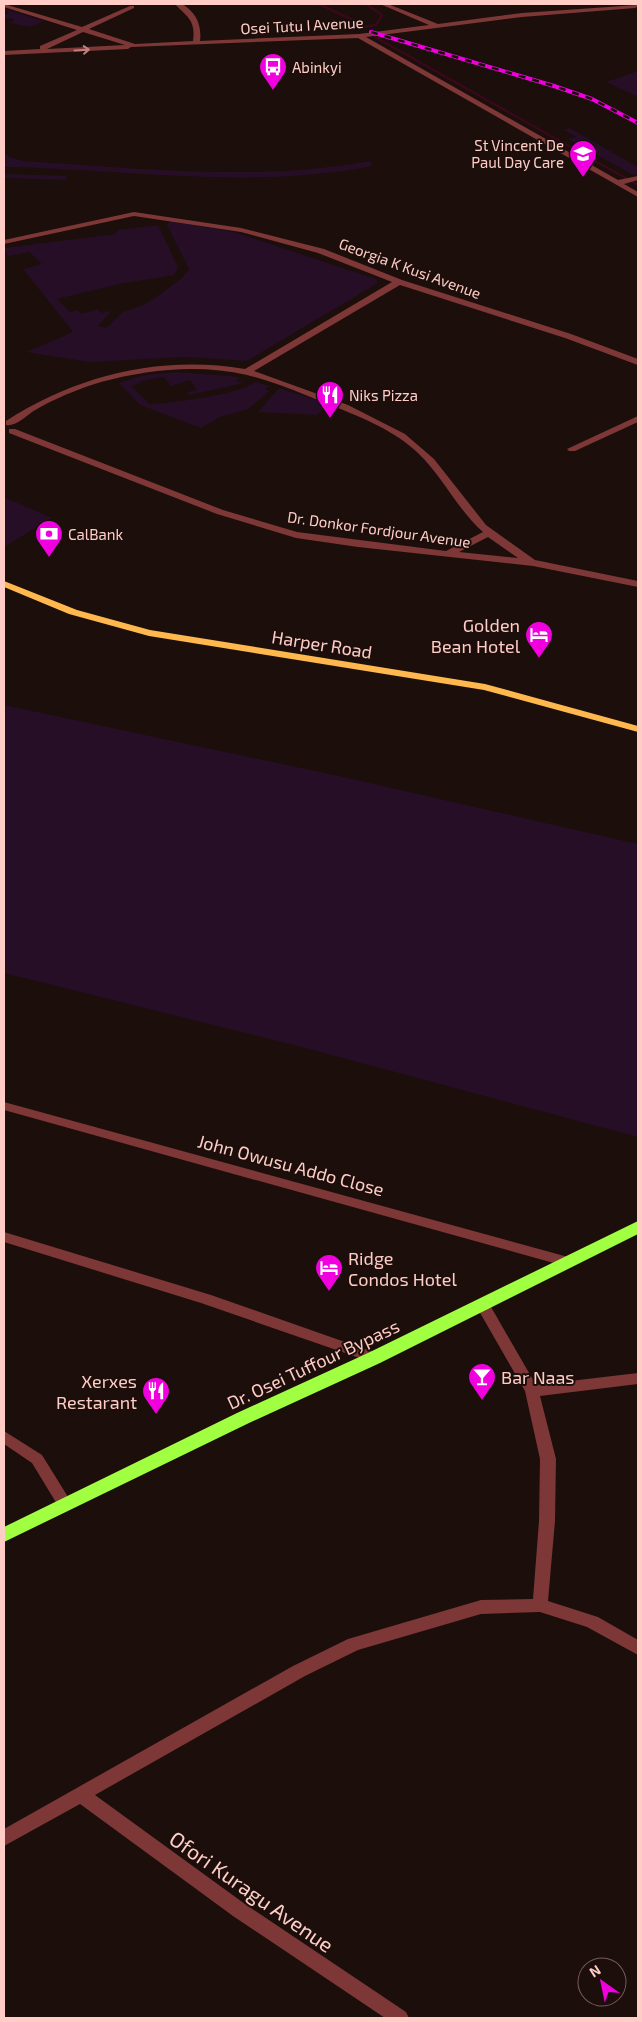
<svg xmlns="http://www.w3.org/2000/svg" width="642" height="2022" viewBox="0 0 642 2022" font-family="'Exo 2',sans-serif">
  <rect width="100%" height="100%" fill="#1c0e0b"/>
  <path fill="#250e26" d="M 4,9 L 44,21 L 31,27 L 9,23 L 15,20 L 10,18 L 4,19 L 4,15 L 9,13 Z
    M 638,71 L 638,97 L 606,82 Z
    M 570,128 L 638,167 L 638,174 L 633,175 L 568,139 L 576,137 L 564,130 Z
    M 4,152 L 9,157 L 24,161 C 139,168 256,182 370,161 L 373,166 C 249,190 128,169 4,167 Z
    M 4,174 L 67,176 L 65,180 L 4,178 Z
    M 170,221 L 234,232 L 376,279 L 378,283 L 247,361 L 186,357 L 90,362 L 26,352 L 73,332 L 23,269 L 42,264 L 29,252 L 8,256 L 4,248 L 115,234 L 118,230 L 158,225 L 178,267 L 174,275 L 119,284 L 57,299 L 70,312 L 77,310 L 82,314 L 97,309 L 102,313 L 112,310 L 98,326 L 106,328 L 123,312 L 141,306 L 155,298 L 182,278 L 189,269 L 167,225 Z
    M 178,372 L 240,377 L 236,381 L 244,383 L 189,395 L 187,392 L 197,390 L 190,380 L 171,386 L 164,377 L 141,381 L 140,383 L 131,386 L 149,404 C 172,403 238,395 255,382 L 270,386 L 265,389 L 270,391 L 248,409 L 220,417 L 201,428 L 140,405 L 119,383 L 144,375 Z
    M 279,388 L 330,404 L 317,415 L 258,412 Z
    M 4,497 L 52,518 L 4,547 Z
    M 4,705 L 339,776 L 638,844 L 638,1137 L 298,1046 L 4,973 Z"/>
  <g fill="none" stroke-linecap="round" stroke-linejoin="round">
    <path stroke="#38081b" stroke-width="2.5" d="M 319,4 L 357,22
      M 364,27 L 376,25 L 382,15 L 366,4
      M 375,37 L 638,185"/>
    <path fill="#7c3736" fill-rule="evenodd" d="M 4,4 L 82,27 L 130,6 L 134,6 L 134,8 L 89,29 L 135,44 L 193,41 C 196,20 187,17 175,4 L 182,4 C 196,12 202,25 200,41 L 359,34 L 429,25 L 380,4 L 388,4 L 438,24 L 522,13 L 637,5 L 637,7 L 635,8 L 522,17 L 366,37 L 618,180 L 638,176 L 638,180 L 624,184 L 638,192 L 638,197 L 358,38 L 131,47 L 128,49 L 4,55 L 4,51 L 40,49 L 40,46 L 77,30 L 4,7 ZM 83,32 L 125,45 L 47,49 Z
      M 134,212 L 241,228 L 324,249 L 402,280 L 571,334 L 638,359 L 638,365 L 635,364 L 565,338 L 400,285 L 254,371 L 348,405 L 405,434 L 434,459 L 486,525 L 535,560 L 638,581 L 638,587 L 533,566 L 358,547 L 296,538 L 217,514 L 9,433 L 9,429 L 15,429 L 223,510 L 297,532 L 446,551 L 483,532 C 457,509 443,477 418,453 C 395,431 363,418 333,406 C 305,395 276,382 247,375 C 199,364 149,369 101,382 C 78,389 53,399 32,412 C 25,417 15,427 6,425 L 6,421 C 78,375 160,355 245,369 L 392,282 L 318,253 L 241,232 L 134,216 L 4,244 L 4,240 ZM 488,537 L 518,558 L 459,552 Z
      M 638,416 L 638,422 L 575,451 L 569,451 L 567,449 Z
      M 4,1102 L 568,1257 L 573,1258 L 575,1262 L 573,1266 L 568,1267 L 4,1110 Z
      M 4,1232 L 211,1295 L 379,1354 L 381,1358 L 379,1362 L 374,1363 L 201,1303 L 4,1242 Z
      M 482,1299 L 487,1300 L 536,1385 L 638,1373 L 638,1384 L 540,1396 L 556,1459 L 555,1521 L 548,1601 L 598,1617 L 638,1640 L 638,1655 L 587,1627 L 540,1612 L 481,1614 L 358,1650 L 305,1676 L 95,1795 L 245,1904 L 406,2012 L 409,2018 L 385,2018 L 233,1916 L 80,1804 L 4,1846 L 4,1829 L 293,1666 L 348,1639 L 481,1600 L 533,1599 L 539,1521 L 540,1459 L 525,1391 L 475,1304 L 477,1300 Z
      M 4,1431 L 42,1455 L 73,1505 L 70,1509 L 65,1511 L 60,1509 L 32,1463 L 4,1444 Z"/>
    <path fill="#ffb84d" fill-rule="evenodd" d="M 4,581 L 77,610 L 150,630 L 485,684 L 638,726 L 638,732 L 484,690 L 149,636 L 69,614 L 4,587 Z"/>
    <path fill="#a1ff41" fill-rule="evenodd" d="M 638,1221 L 638,1234 L 380,1363 L 249,1423 L 4,1542 L 4,1527 L 237,1413 L 368,1353 Z"/>
    <defs>
      <path id="rail" d="M 371,32 L 554,86 L 592,99 L 638,123"/>
    </defs>
    <use href="#rail" stroke="#f100df" stroke-width="4"/>
    <use href="#rail" stroke="#1c0e0b" stroke-width="2.5" stroke-dasharray="7" stroke-linecap="butt"/>
  </g>
  <defs><path id="oneway-shaft" d="M-6 0H5M1.5-3L5.5 0L1.5 3" fill="none" stroke-width="1.6" stroke-linecap="round" stroke-linejoin="round" transform="scale(1.25)"/></defs>
  <use stroke="#be827e" href="#oneway-shaft" transform="translate(82 50) rotate(-3)"/>
  <defs>
    <symbol id="bus-pin" viewBox="-11 -11 22 30"><path d="M0 17L-7.5 6A9.5 9.5 0 1 1 7.5 6Z" fill="#f100df" stroke="#1c0e0b"/><path d="M-5-6H5V4H4V6H2V4H-2V6H-4V4H-5ZM-3.5-4V0h7V-4ZM-3.5 1.2v1.5H-2V1.2ZM2 1.2v1.5H3.5V1.2Z" fill="#fff"/></symbol>
    <symbol id="school-pin" viewBox="-11 -11 22 30"><path d="M0 17L-7.5 6A9.5 9.5 0 1 1 7.5 6Z" fill="#f100df" stroke="#1c0e0b"/><path d="M0-5L7-2L0 1L-7-2ZM-4 1L0 2.5L4 1V4Q0 6-4 4Z" fill="#fff"/></symbol>
    <symbol id="restaurant-pin" viewBox="-11 -11 22 30"><path d="M0 17L-7.5 6A9.5 9.5 0 1 1 7.5 6Z" fill="#f100df" stroke="#1c0e0b"/><path d="M-5-6h1v4h1v-4h1v4h1v-4h1v5L-1.5 .5V6h-2V.5L-5-1ZM5-6V6H3V1.5H1.5Q1.5-4 5-6Z" fill="#fff"/></symbol>
    <symbol id="bank-pin" viewBox="-11 -11 22 30"><path d="M0 17L-7.5 6A9.5 9.5 0 1 1 7.5 6Z" fill="#f100df" stroke="#1c0e0b"/><path d="M-6-4H6V4H-6ZM0-2.3a2.3 2.3 0 1 0 0 4.6a2.3 2.3 0 1 0 0-4.6Z" fill="#fff"/></symbol>
    <symbol id="hotel-pin" viewBox="-11 -11 22 30"><path d="M0 17L-7.5 6A9.5 9.5 0 1 1 7.5 6Z" fill="#f100df" stroke="#1c0e0b"/><path d="M-6-4.5h1.5V1H6V5H4.5V3h-9V5H-6ZM-4 0a1.8 1.8 0 1 1 3.6 0ZM.5 0V-2.5h3Q6-2.5 6 0Z" fill="#fff"/></symbol>
    <symbol id="bar-pin" viewBox="-11 -11 22 30"><path d="M0 17L-7.5 6A9.5 9.5 0 1 1 7.5 6Z" fill="#f100df" stroke="#1c0e0b"/><path d="M-6-5H6L.8 .8V4.5H3.5V6h-7V4.5H-.8V.8Z" fill="#fff"/></symbol>
  </defs>
  <g fill-rule="evenodd">
    <use href="#bus-pin" x="257" y="51" width="32" height="43"/>
    <use href="#school-pin" x="567" y="138" width="32" height="43"/>
    <use href="#restaurant-pin" x="314" y="379" width="32" height="43"/>
    <use href="#bank-pin" x="33" y="518" width="32" height="43"/>
    <use href="#hotel-pin" x="523" y="619" width="32" height="43"/>
    <use href="#hotel-pin" x="313" y="1252" width="32" height="43"/>
    <use href="#bar-pin" x="466" y="1361" width="32" height="43"/>
    <use href="#restaurant-pin" x="140" y="1375" width="32" height="43"/>
  </g>
  <g text-anchor="middle" dominant-baseline="central" stroke-width="4" stroke-linejoin="round" paint-order="stroke">
    <g font-size="15" fill="#ffccc6" stroke="#1c0e0b">
      <text transform="translate(302 25) rotate(-3)">Osei Tutu I Avenue</text>
      <text transform="translate(410 268) rotate(20)">Georgia K Kusi Avenue</text>
      <text transform="translate(379 529) rotate(8)">Dr. Donkor Fordjour Avenue</text>
    </g>
    <g font-size="15" fill="#ffccc6" stroke="#1c0e0b" text-anchor="start">
      <text x="292" y="67">Abinkyi</text>
      <text x="564" y="145" text-anchor="end">St Vincent De<tspan x="564" dy="17">Paul Day Care</tspan></text>
      <text x="349" y="395">Niks Pizza</text>
      <text x="68" y="534">CalBank</text>
    </g>
    <g font-size="18" fill="#ffccc6" stroke="#1c0e0b" text-anchor="end">
      <text x="520" y="625">Golden<tspan x="520" dy="21">Bean Hotel</tspan></text>
      <text x="348" y="1258" text-anchor="start">Ridge<tspan x="348" dy="21">Condos Hotel</tspan></text>
      <text x="501" y="1377" text-anchor="start">Bar Naas</text>
      <text x="137" y="1381">Xerxes<tspan x="137" dy="21">Restarant</tspan></text>
    </g>
    <g font-size="18" fill="#ffccc6" stroke="#1c0e0b">
      <text transform="translate(322 644) rotate(9)">Harper Road</text>
      <text transform="translate(291 1165) rotate(15)">John Owusu Addo Close</text>
      <text transform="translate(313 1364) rotate(-25)">Dr. Osei Tuffour Bypass</text>
    </g>
    <g font-size="21" fill="#ffccc6" stroke="#1c0e0b">
      <text transform="translate(252 1891) rotate(35)">Ofori Kuragu Avenue</text>
    </g>
  </g>
  <rect width="642" height="2022" fill="none" stroke="#ffccc6" stroke-width="10"/>
  <g transform="translate(602 1982) rotate(327)"><circle r="24" fill="#1c0e0b" stroke="#775a56"/>
  <path d="M0-4L9 19L0 12L-9 19Z" fill="#f100df"/>
  <text y="-8" font-size="14" font-weight="bold" text-anchor="middle" fill="#ffccc6">N</text>
  </g>
</svg>
